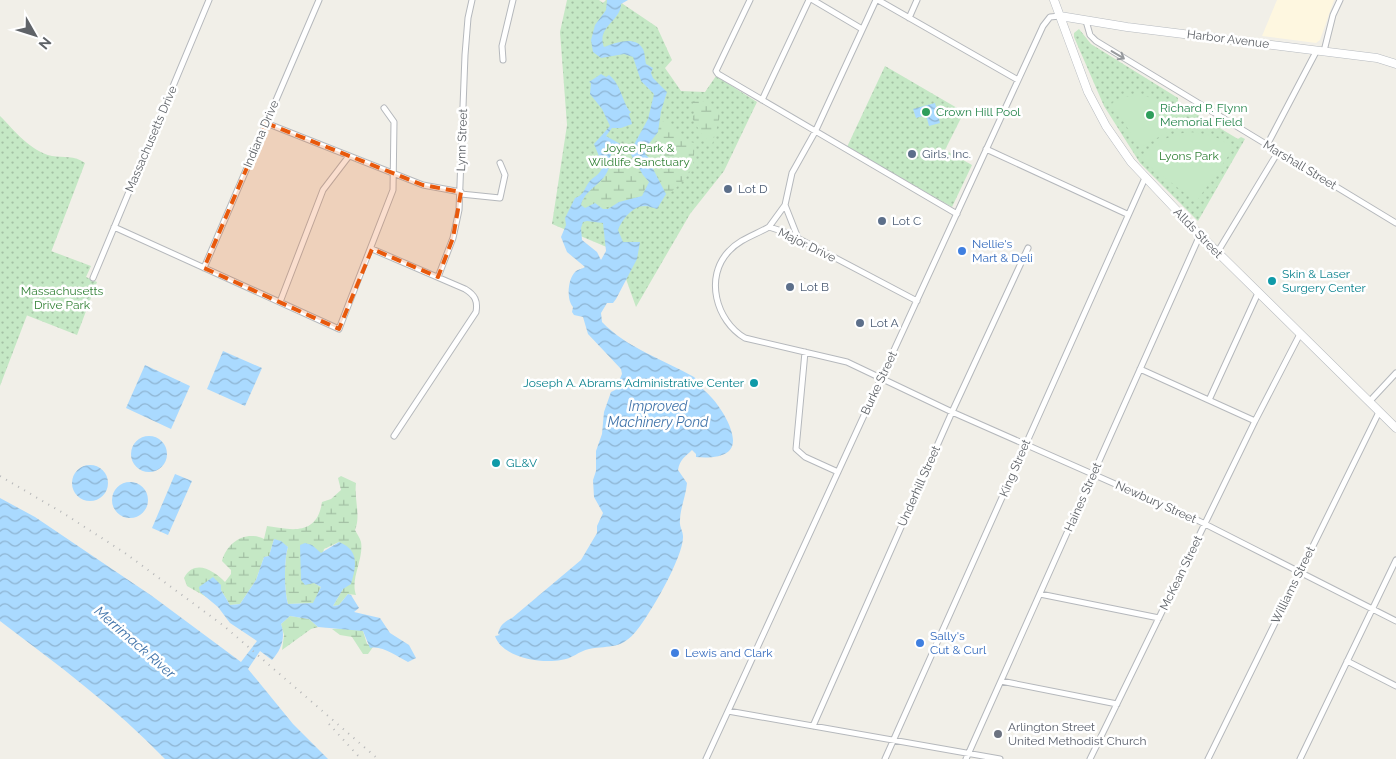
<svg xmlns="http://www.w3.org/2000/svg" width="1396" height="759" viewBox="0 0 1396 759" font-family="Raleway,sans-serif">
  <defs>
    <pattern id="grass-dots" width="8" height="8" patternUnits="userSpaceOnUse" patternTransform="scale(1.25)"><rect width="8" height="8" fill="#c5e8c5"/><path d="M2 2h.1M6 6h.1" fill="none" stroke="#a3c0a4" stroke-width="1.8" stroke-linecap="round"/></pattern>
    <pattern id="wetland-marsh" width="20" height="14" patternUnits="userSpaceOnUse" patternTransform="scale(1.25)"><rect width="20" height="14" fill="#c5e8c5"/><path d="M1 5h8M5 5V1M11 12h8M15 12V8" fill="none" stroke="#a3c0a4"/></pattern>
    <pattern id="water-waves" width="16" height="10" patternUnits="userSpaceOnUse" patternTransform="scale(1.25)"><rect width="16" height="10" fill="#aadaff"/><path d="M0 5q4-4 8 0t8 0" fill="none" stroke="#8eb4d2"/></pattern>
  </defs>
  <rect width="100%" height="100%" fill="#f1efe8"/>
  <path fill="#fef7e0" d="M 1277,0 L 1334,0 L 1320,40 L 1316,43 L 1262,36 Z"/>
  <path fill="url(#grass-dots)" d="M 567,0 L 599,0 L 603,3 L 606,0 L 617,0 L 657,27 L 672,60 L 665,68 L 681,91 L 705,92 L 716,76 L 757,102 L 724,171 L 690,214 L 636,307 L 616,251 L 552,224 L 567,125 L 560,32 Z
    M 1079,29 L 1091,44 L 1178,98 L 1178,103 L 1238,139 L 1241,137 L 1245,139 L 1198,221 L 1140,163 L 1104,106 L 1074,37 L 1074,33 Z
    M 885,66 L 964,112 L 945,150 L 972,165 L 952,207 L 847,147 Z
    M 0,116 C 15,131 30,151 52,156 C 64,158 74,155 85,163 L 0,386 Z
    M 51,251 L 91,266 L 86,277 L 97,282 L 77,335 L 26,315 Z"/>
  <path fill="url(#wetland-marsh)" d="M 699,99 L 718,110 L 720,116 L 712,145 L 701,133 L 692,118 L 696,111 L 692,102 Z
    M 660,120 C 675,126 681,141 695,143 L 693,167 L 685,179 L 665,198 L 658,176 L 645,154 C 649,141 658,134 660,120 Z
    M 608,145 L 630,153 L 649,181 L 642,196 C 625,199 597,217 581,205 C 584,194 596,184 605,177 L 602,150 Z
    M 341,476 L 356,483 C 354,499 361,516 355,530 C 357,534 360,538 361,542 C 364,559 350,579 356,595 L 348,594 L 339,605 L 333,606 L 343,589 L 339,542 L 324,549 L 314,583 L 321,587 L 314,603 L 288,604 C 284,591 284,560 288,547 L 274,539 L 269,556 L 264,557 L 256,580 L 240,604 L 230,605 L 221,590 L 201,592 L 210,599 L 187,586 L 184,578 C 195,558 214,571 225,582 L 231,574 L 231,570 L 222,561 C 227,542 246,530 264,539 L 267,526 C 292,530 317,536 322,502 L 331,499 L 341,490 L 338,478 Z
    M 290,616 L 309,619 L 318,627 L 311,629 L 282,650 L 284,635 L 281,624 Z
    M 351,628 L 363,631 L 367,644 L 373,647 L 368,654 L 363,654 L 352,637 L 340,635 L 332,629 Z"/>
  <path fill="#c5e8c5" d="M 1139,95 C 1160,99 1172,105 1186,121 L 1140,148 L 1112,103 L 1125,97 Z
    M 1188,132 C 1207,133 1219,137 1234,148 L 1196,202 L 1141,159 C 1153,144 1168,135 1188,132 Z
    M 47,280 L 72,292 L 66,306 L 41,294 Z"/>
  <path fill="url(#water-waves)" fill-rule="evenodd" d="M 607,0 L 628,0 L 621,4 C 621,21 596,27 604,47 C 613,44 635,34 643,49 C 645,53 645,60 646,64 L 653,68 L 651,73 L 653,78 L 667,92 L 661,111 L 658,132 L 648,145 L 645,154 L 652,161 L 651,165 L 666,194 L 657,209 C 653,208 649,206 645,206 C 632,206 622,220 618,230 L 623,242 L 640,242 L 637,259 L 616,299 L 613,303 L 607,303 L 601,313 L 602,322 C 627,348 662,359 694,377 C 697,379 698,384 700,386 C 703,390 708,393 711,397 C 720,406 742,439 729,451 C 721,458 706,458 696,457 L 696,454 L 692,450 C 685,457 680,459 678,470 L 687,483 C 686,496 680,508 680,521 C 679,526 683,531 683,536 C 684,556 650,614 637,630 C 621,650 611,645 589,649 C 579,651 572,659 561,660 C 540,664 502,657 495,636 L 500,635 L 498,634 C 500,625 504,622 512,618 L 581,560 L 597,533 L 597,526 L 603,513 L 594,497 L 593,480 L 596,471 L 596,451 L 602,434 L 604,412 L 611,392 L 615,390 L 622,374 L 621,369 L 588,334 L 583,317 L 574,315 L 572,312 L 573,307 C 566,299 568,279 575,272 C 578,269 582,269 585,267 L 567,252 L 561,237 L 566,225 L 565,218 L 575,198 C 584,195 584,189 589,182 C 594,176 600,175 603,166 L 594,144 L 610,126 L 602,109 L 590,94 L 591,83 L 589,82 L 601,74 L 606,77 L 609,75 C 622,85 623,106 631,112 L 629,114 L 632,124 L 621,128 L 612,128 L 606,136 L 631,150 L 648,119 L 654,94 L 641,81 L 633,57 L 624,54 L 601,58 L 593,52 L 591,40 L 595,25 L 606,10 ZM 608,145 L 630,153 L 643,175 L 649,182 L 642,196 L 619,202 L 608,209 L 603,209 L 595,203 L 585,208 L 581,205 C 584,191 600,185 606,174 C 610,168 610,161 611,154 L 608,150 L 603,152 L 602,150 ZM 587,221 L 603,223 L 606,251 L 601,260 L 597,252 L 582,240 L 581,228 L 583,222 Z
    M 935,103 L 940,123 L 929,126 L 926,115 L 916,118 L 913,109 Z
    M 223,351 L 262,368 L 245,406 L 207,389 Z
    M 145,365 L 190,386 L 171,429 L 126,408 Z
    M131 454a18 18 0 1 1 36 0a18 18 0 1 1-36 0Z
    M72 483a18 18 0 1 1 36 0a18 18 0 1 1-36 0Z
    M 175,474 L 192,481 L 168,535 L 152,528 Z
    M112 500a18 18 0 1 1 36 0a18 18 0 1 1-36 0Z
    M 0,498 L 35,517 L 152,596 L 241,662 L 257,641 L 230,623 L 218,607 L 200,592 L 199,587 L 213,577 L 221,585 L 221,590 L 230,605 L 240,604 L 256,580 L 264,557 L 269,556 L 274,539 L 281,541 L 288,547 C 284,559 284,591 288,604 L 313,603 L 321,587 L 314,583 L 305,585 L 301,580 L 300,545 L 305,543 L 312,545 L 321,553 L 339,542 C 360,550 356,567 351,584 L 343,589 L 333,606 L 339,605 L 348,594 L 351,595 L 359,608 L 354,612 L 380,618 L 390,633 L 409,645 L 416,658 L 408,662 C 396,656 382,645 370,648 L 363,631 L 318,627 L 309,619 L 290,616 L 281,624 C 286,638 281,650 272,660 L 260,651 L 248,669 L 293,724 L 328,759 L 165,759 C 115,707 57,664 0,621 Z"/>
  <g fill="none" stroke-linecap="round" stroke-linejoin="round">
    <defs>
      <path id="street" d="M 750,0 L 716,71 L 718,74 L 957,214
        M 813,0 L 862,29
        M 878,0 L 1018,80
        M 909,18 L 917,0
        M 1086,21 L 1090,35 L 1096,41 L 1396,223
        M 1324,51 L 1333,15 L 1340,0
        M 503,60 L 502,46 L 513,0
        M 762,100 L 809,0
        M 266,123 L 423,185 L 461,192
        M 1267,145 L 1317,50
        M 986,149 L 1127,214
        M 461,194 L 500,198 L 505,175 L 500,163
        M 785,205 L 792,173 L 815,132 L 876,0
        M 114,227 L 339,329 L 393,190 L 394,122 L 384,108
        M 769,227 L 785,205 L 798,238
        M 372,249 L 465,289 C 475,295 478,301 476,312 L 394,436
        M 1217,253 L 1278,152
        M 204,268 L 319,0
        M 438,277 L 453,238 L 459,210 L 465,55 L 468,18 L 472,0
        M 93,278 L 209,0
        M 917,301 L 788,233 L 769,227 C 755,235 740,239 729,251 C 704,277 716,321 745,338 L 847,362 L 952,412 L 1199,521 L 1396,621
        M 280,302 L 323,190 L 349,156
        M 805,352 L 796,449 L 805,457 L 838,472
        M 1140,369 L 1255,421
        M 1209,400 L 1258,293
        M 1369,402 L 1396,373
        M 1040,594 L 1159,618
        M 1347,661 L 1396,686
        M 1001,681 L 1117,704
        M 728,711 L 1000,759
        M 813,726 L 952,412 L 1028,248
        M 706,759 L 1043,26 L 1050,17 L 1060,16
        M 885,759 L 1145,178
        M 966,759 L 1200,235
        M 1090,759 L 1255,421 L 1300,334
        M 1208,759 L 1379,412
        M 1300,759 L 1396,560"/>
      <path id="secondary" d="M 1054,0 L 1088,92 L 1106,126 L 1131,162 L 1200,235 L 1396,428
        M 1060,16 L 1127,27 L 1377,58 L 1396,64"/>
    </defs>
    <use href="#street" stroke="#b5b8bc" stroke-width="7"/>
    <use href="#secondary" stroke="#b6babf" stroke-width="9"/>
    <use href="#street" stroke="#fff" stroke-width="5"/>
    <use href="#secondary" stroke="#fff" stroke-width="8"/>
    <path stroke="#b6b7b8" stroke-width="2" stroke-dasharray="1 6" stroke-linecap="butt" d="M 0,476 L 63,513 L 125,553 L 224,626 L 378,759
      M 329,724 L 361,759"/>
  </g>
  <defs><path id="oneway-shaft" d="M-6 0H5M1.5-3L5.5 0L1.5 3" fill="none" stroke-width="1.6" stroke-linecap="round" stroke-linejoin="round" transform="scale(1.25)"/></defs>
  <use stroke="#979a9d" href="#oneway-shaft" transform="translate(1118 55) rotate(31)"/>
  <path fill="#e8590c" fill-opacity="0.2" stroke="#e8590c" stroke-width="4" stroke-dasharray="10 6" stroke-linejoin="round" d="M 266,123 L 423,185 L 461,192 L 453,238 L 438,277 L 372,249 L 339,329 L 204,268 Z"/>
  <g fill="#2e9e5b" stroke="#fff" stroke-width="2">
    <circle cx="926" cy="112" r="5"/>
    <circle cx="1150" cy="115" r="5"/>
  </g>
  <g fill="#5c6f8a" stroke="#fff" stroke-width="2">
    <circle cx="912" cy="154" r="5"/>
    <circle cx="728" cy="189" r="5"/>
    <circle cx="882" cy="221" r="5"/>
    <circle cx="790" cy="287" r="5"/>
    <circle cx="860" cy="323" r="5"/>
  </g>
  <g fill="#3f7fe0" stroke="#fff" stroke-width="2">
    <circle cx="962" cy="251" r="5"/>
    <circle cx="920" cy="643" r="5"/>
    <circle cx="675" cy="653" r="5"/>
  </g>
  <g fill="#0f9aa8" stroke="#fff" stroke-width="2">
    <circle cx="1272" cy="281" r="5"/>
    <circle cx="754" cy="383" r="5"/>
    <circle cx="496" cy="463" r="5"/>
  </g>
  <circle fill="#6b7280" stroke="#fff" stroke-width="2" cx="998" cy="734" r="5"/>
  <g text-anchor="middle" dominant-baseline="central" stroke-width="5" stroke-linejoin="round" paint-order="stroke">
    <g font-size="12" fill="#5f6368" stroke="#fff">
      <text transform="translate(1228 39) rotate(7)">Harbor Avenue</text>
      <text transform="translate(261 134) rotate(-67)">Indiana Drive</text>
      <text transform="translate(151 139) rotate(-67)">Massachusetts Drive</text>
      <text transform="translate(462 140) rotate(-88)">Lynn Street</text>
      <text transform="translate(1300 165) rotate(31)">Marshall Street</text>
      <text transform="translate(1198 233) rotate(46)">Allds Street</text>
      <text transform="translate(807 245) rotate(26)">Major Drive</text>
      <text transform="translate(879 383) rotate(-65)">Burke Street</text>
      <text transform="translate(1015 468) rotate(-67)">King Street</text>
      <text transform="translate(919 486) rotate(-66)">Underhill Street</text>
      <text transform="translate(1083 497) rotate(-66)">Haines Street</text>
      <text transform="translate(1156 502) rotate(24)">Newbury Street</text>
      <text transform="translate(1181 573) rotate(-64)">McKean Street</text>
      <text transform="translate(1293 585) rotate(-64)">Williams Street</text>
    </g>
    <g font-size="12" fill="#27864d" stroke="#fff" text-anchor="start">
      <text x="1160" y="108">Richard P. Flynn<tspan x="1160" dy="14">Memorial Field</tspan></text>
      <text x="936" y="112">Crown Hill Pool</text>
    </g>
    <g font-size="12" fill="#348238" stroke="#fff">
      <text x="639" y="148">Joyce Park &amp;<tspan x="639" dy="14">Wildlife Sanctuary</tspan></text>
      <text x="1189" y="156">Lyons Park</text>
      <text x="62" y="291">Massachusetts<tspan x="62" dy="14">Drive Park</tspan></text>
    </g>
    <g font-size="12" fill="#4e5e75" stroke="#fff" text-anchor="start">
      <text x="922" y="154">Girls, Inc.</text>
      <text x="738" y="189">Lot D</text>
      <text x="892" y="221">Lot C</text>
      <text x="800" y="287">Lot B</text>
      <text x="870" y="323">Lot A</text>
    </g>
    <g font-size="12" fill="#366cbe" stroke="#fff" text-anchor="start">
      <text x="972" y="244">Nellie's<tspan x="972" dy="14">Mart &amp; Deli</tspan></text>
      <text x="930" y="636">Sally's<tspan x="930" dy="14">Cut &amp; Curl</tspan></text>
      <text x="685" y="653">Lewis and Clark</text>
    </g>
    <g font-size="12" fill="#0d838f" stroke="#fff" text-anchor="start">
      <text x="1282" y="274">Skin &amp; Laser<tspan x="1282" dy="14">Surgery Center</tspan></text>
      <text x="744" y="383" text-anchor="end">Joseph A. Abrams Administrative Center</text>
      <text x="506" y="463">GL&amp;V</text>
    </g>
    <g font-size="12" fill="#5b616d" stroke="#fff" text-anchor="start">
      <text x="1008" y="727">Arlington Street<tspan x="1008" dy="14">United Methodist Church</tspan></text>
    </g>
    <g font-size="14" font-style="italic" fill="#4174aa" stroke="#fff">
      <text x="658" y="406">Improved<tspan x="658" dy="16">Machinery Pond</tspan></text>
      <text transform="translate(135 642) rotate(41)">Merrimack River</text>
    </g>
  </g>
  <g transform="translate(35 35) rotate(129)" stroke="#ffffff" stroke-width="4" paint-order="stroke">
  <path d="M0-4L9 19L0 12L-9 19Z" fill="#5f6368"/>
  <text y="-8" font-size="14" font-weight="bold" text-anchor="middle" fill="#5f6368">N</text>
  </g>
</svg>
